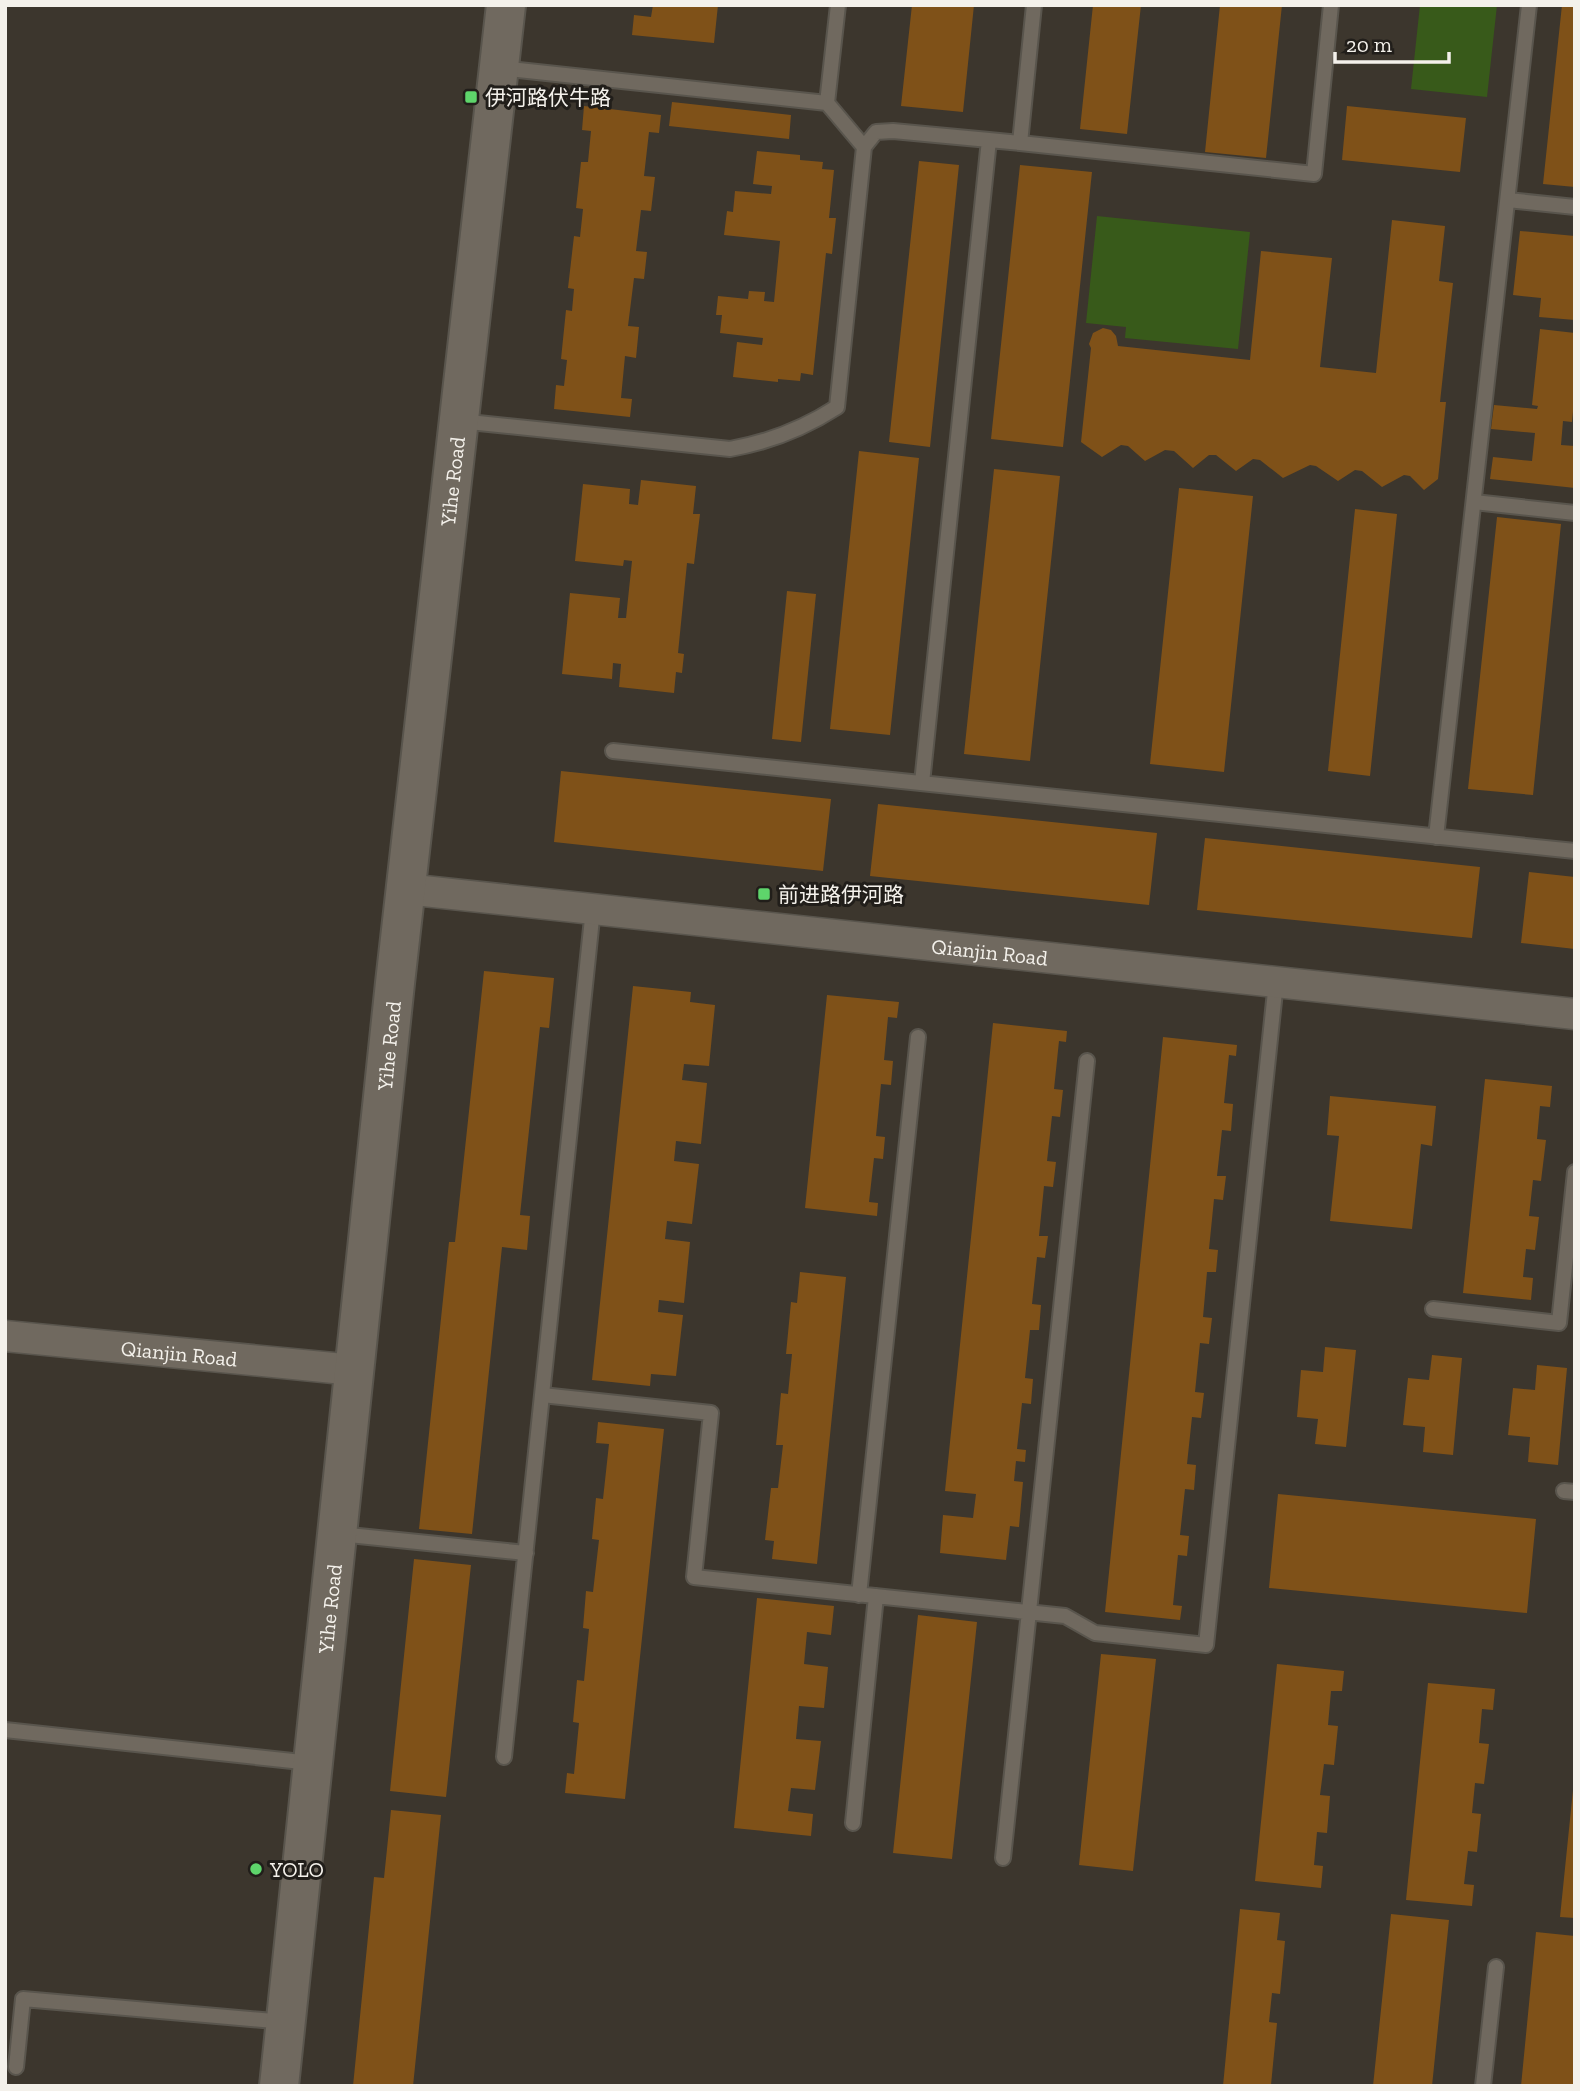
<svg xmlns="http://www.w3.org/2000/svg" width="1580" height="2091" viewBox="0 0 1580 2091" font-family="'Zilla Slab','Noto Sans SC',serif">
  <rect width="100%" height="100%" fill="#3c362d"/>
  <path fill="#385a1a" d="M 1420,5 L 1497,5 L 1487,97 L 1411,89 Z
    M 1097,216 L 1250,232 L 1238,349 L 1125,338 L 1126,327 L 1086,323 Z"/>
  <path fill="#7f5118" d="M 653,5 L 718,5 L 714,43 L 632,35 L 634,15 L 651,17 Z
    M 912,5 L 974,5 L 963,112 L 901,106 Z
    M 1093,5 L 1141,5 L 1127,134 L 1080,129 Z
    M 1220,5 L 1282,5 L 1266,158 L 1205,152 Z
    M 1562,5 L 1575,5 L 1575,187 L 1543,184 Z
    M 672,102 L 791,115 L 789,139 L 669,126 Z
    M 584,106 L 661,115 L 659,133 L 649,132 L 644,176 L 655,177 L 651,211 L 641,210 L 636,251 L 647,252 L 644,279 L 634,278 L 628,326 L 639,327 L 636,358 L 625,356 L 621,398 L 632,399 L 630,417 L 554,409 L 556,385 L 564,386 L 567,360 L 561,359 L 566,310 L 572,311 L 574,289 L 568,288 L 574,236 L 580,237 L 583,209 L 576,208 L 581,162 L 588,162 L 591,131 L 582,130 Z
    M 1347,106 L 1466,118 L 1460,172 L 1342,160 Z
    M 757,151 L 800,155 L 800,160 L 823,162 L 822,169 L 834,170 L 829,218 L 836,218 L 832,254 L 826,253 L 813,375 L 801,373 L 800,381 L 778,379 L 778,382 L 733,377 L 737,342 L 762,345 L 763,338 L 720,333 L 722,315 L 716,315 L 718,296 L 748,299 L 749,291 L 765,292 L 764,301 L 774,302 L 780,241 L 724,235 L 727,211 L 733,212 L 735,191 L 771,194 L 772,186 L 753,184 Z
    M 919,161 L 959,165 L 930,447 L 889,442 Z
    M 1020,165 L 1092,172 L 1063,447 L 991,439 Z
    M 1392,220 L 1445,226 L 1439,281 L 1453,283 L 1440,402 L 1446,402 L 1438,479 L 1424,490 L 1410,476 L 1404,475 L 1382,487 L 1362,471 L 1355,470 L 1338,481 L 1316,466 L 1310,465 L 1283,478 L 1260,460 L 1253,459 L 1236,471 L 1216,455 L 1209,455 L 1193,468 L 1174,451 L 1165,450 L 1145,461 L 1128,446 L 1121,445 L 1102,457 L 1081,442 L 1091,348 L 1089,344 L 1093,333 L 1103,328 L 1111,330 L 1116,336 L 1118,346 L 1250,360 L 1261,251 L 1332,258 L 1320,367 L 1376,373 Z
    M 1520,231 L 1575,236 L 1575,320 L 1539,317 L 1541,298 L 1513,295 Z
    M 1540,329 L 1575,333 L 1575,391 L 1572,422 L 1563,421 L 1561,445 L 1575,446 L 1575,488 L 1490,479 L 1493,457 L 1532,461 L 1535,433 L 1491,429 L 1494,405 L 1537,409 L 1538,406 L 1532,405 Z
    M 859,451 L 919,458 L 890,735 L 830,729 Z
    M 994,469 L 1060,476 L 1030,761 L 964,754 Z
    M 641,480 L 696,486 L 693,514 L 700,514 L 694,564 L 687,563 L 678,653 L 684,654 L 682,673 L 676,672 L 674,693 L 619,687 L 621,664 L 613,663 L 612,679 L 562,674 L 570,593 L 620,598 L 618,618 L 626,618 L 632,561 L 624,560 L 623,566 L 575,561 L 583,484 L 630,489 L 629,504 L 638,505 Z
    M 1179,488 L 1253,496 L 1224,772 L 1150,764 Z
    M 1355,509 L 1397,514 L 1370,776 L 1328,771 Z
    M 1497,517 L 1561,524 L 1533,795 L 1468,789 Z
    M 787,591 L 816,594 L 801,742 L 772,739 Z
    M 561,771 L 831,799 L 823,871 L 554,842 Z
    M 878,804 L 1157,833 L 1149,905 L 870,876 Z
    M 1205,838 L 1480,867 L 1472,938 L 1197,910 Z
    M 1529,872 L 1575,877 L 1575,949 L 1521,943 Z
    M 484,971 L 554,978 L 549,1028 L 540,1027 L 520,1215 L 530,1216 L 527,1250 L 502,1247 L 472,1534 L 419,1529 L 449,1242 L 455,1242 Z
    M 633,986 L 691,992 L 690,1002 L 715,1005 L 709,1066 L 684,1064 L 682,1080 L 707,1083 L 701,1144 L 676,1141 L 674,1161 L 699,1164 L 692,1224 L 667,1221 L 665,1239 L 690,1242 L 684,1303 L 659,1300 L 658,1312 L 683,1315 L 676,1376 L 651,1374 L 650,1386 L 592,1380 Z
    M 827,995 L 899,1002 L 897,1018 L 888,1017 L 884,1060 L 893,1061 L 891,1085 L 881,1084 L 876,1136 L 885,1137 L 883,1159 L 874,1158 L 869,1202 L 878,1203 L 877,1216 L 805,1208 Z
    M 993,1023 L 1067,1031 L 1066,1042 L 1059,1041 L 1054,1089 L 1063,1090 L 1060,1117 L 1052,1116 L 1047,1161 L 1056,1162 L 1053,1187 L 1044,1186 L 1039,1236 L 1048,1236 L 1045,1258 L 1037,1257 L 1032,1304 L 1041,1305 L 1039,1330 L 1030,1330 L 1025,1378 L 1033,1379 L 1031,1404 L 1022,1403 L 1017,1449 L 1026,1450 L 1025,1462 L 1016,1461 L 1014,1481 L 1023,1482 L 1019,1527 L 1010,1526 L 1006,1560 L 940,1553 L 943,1515 L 973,1518 L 976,1494 L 945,1491 Z
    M 1163,1037 L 1237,1045 L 1236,1056 L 1229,1055 L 1224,1103 L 1233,1104 L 1231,1131 L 1222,1130 L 1217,1176 L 1226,1176 L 1223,1200 L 1214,1199 L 1209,1249 L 1218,1250 L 1216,1272 L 1207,1272 L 1203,1317 L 1212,1318 L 1209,1344 L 1200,1343 L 1195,1392 L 1204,1393 L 1201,1418 L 1192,1417 L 1187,1464 L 1196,1465 L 1194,1490 L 1185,1489 L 1180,1535 L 1189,1536 L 1187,1556 L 1178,1555 L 1173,1605 L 1182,1606 L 1180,1620 L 1105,1612 Z
    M 1485,1079 L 1552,1086 L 1550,1107 L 1540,1106 L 1537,1139 L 1546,1140 L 1541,1181 L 1533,1180 L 1529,1216 L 1539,1217 L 1535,1250 L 1526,1249 L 1523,1277 L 1533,1278 L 1531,1300 L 1463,1293 Z
    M 1330,1096 L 1436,1106 L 1432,1146 L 1421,1144 L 1412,1229 L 1330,1221 L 1339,1136 L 1327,1135 Z
    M 800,1272 L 846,1277 L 817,1564 L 772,1559 L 774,1541 L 765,1540 L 771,1488 L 778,1488 L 783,1445 L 776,1445 L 781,1393 L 788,1394 L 792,1354 L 786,1354 L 791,1302 L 797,1303 Z
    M 1325,1347 L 1356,1350 L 1346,1447 L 1315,1444 L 1318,1419 L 1297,1417 L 1301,1370 L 1323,1372 Z
    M 1432,1355 L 1462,1358 L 1453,1455 L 1423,1452 L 1425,1427 L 1403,1425 L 1408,1378 L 1429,1380 Z
    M 1537,1365 L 1567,1368 L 1558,1465 L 1528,1462 L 1530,1437 L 1508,1435 L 1513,1388 L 1535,1390 Z
    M 598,1422 L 664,1429 L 625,1799 L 565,1793 L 567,1773 L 574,1774 L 579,1723 L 573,1722 L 577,1680 L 584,1681 L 589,1629 L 583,1628 L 586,1591 L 593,1592 L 599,1540 L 592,1539 L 596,1498 L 603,1499 L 609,1444 L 596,1443 Z
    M 1278,1494 L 1536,1519 L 1527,1613 L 1269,1588 Z
    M 414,1559 L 471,1565 L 446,1797 L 390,1791 Z
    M 757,1598 L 834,1606 L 831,1635 L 807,1632 L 804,1664 L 828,1667 L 824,1708 L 799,1706 L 796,1739 L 821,1741 L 815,1790 L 791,1788 L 788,1811 L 813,1814 L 811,1836 L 734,1828 Z
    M 918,1615 L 977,1622 L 952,1859 L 893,1853 Z
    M 1101,1654 L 1156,1659 L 1133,1871 L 1079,1865 Z
    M 1277,1664 L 1344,1671 L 1342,1691 L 1331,1691 L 1328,1725 L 1338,1726 L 1334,1765 L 1324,1764 L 1320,1795 L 1330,1796 L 1327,1833 L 1317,1832 L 1314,1865 L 1323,1866 L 1321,1888 L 1255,1881 Z
    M 1428,1683 L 1495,1689 L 1493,1710 L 1482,1709 L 1479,1743 L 1489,1744 L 1484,1784 L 1475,1783 L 1472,1813 L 1481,1814 L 1477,1852 L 1468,1851 L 1464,1884 L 1474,1885 L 1472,1906 L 1406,1900 Z
    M 1573,1790 L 1575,1790 L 1575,1918 L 1560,1917 Z
    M 391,1810 L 441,1815 L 413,2086 L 353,2086 L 374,1877 L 384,1878 Z
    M 1240,1909 L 1280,1913 L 1277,1940 L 1285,1941 L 1280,1994 L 1272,1993 L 1269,2022 L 1277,2023 L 1271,2085 L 1223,2086 Z
    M 1391,1914 L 1449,1920 L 1432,2086 L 1373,2086 Z
    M 1536,1932 L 1575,1936 L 1575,2086 L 1521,2086 Z"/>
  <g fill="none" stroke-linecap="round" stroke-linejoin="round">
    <defs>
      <path id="lane" d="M 1034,5 L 1020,143 L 1314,174 L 1331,5
        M 500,68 L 827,103 L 864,147
        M 827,103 L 838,5
        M 1508,200 L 1575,207
        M 459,421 L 730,449 C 770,442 803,429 837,407 L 864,147 L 876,132 L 893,131 L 989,140
        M 1474,502 L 1575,513
        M 613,751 L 1575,851
        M 922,783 L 989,140 L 1020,143
        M 1436,837 L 1529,5
        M 1433,1309 L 1559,1323 L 1575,1172
        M 542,1395 L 711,1413 L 694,1577 L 1065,1616 L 1095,1633 L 1206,1645 L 1276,982
        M 1564,1491 L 1575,1492
        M 339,1534 L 526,1553
        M 859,1595 L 918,1037
        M 5,1730 L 311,1763
        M 504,1757 L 593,909
        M 853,1823 L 876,1596
        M 1003,1858 L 1087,1061
        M 16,2067 L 23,1999 L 285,2022
        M 1483,2086 L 1496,1967"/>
      <g id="street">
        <path id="s1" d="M 405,889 L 1575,1014"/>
        <path id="s2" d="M 5,1336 L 354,1370"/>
      </g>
      <g id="secondary">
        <path id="s3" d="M 279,2086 L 395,983 L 506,5"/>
      </g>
    </defs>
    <use href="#lane" stroke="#59554d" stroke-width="18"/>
    <use href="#street" stroke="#59554d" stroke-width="33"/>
    <use href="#secondary" stroke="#59554d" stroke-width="42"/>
    <use href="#lane" stroke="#70695f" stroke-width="14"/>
    <use href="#street" stroke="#70695f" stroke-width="30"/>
    <use href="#secondary" stroke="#70695f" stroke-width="38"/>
  </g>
  <g fill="#5ed56b" stroke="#211e1a" stroke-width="2.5">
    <rect x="464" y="90" width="14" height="14" rx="3.5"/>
    <rect x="757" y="887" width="14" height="14" rx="3.5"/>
    <circle cx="256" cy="1869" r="7"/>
  </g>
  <g text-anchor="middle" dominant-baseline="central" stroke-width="6" stroke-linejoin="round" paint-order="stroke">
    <g font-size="21" fill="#f4f1eb" stroke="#211e1a" text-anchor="start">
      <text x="485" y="97">伊河路伏牛路</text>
      <text x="778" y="894">前进路伊河路</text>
      <text x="270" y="1869">YOLO</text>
    </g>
    <g font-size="21" fill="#f4f1eb" stroke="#211e1a">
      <text stroke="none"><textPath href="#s3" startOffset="1614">Yihe Road</textPath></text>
      <text stroke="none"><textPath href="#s1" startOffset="588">Qianjin Road</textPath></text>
      <text stroke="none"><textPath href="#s3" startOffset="1046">Yihe Road</textPath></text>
      <text stroke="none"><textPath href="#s2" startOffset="175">Qianjin Road</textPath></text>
      <text stroke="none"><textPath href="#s3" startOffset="480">Yihe Road</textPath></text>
    </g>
  </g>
  <rect width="1580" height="2091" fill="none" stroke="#f4f1eb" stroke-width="14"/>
  <path d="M1335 52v10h114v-10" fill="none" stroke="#f4f1eb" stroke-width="3.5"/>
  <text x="1346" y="52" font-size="21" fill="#f4f1eb" stroke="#211e1a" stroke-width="5" paint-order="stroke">20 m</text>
</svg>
